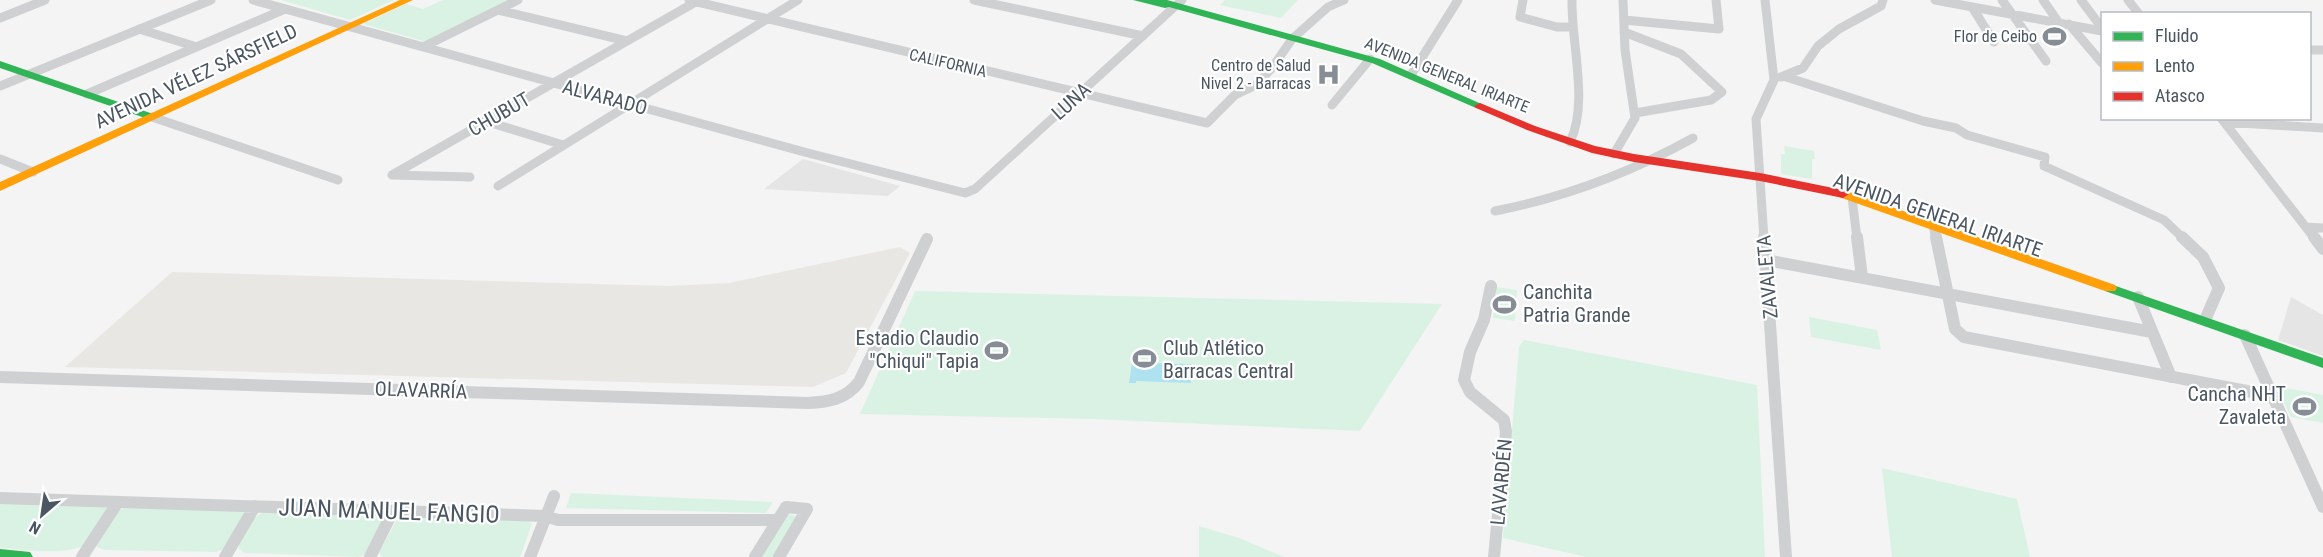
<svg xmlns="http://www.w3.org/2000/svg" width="2323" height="557" viewBox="0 0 2323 557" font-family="'Roboto Condensed',sans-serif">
  <rect width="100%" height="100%" fill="#f4f4f4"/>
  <path fill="#e8e7e3" d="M 900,247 L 910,253 L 846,373 L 813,387 L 65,367 L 172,272 L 669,286 L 729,283 Z"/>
  <path fill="#e6e5e6" d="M 803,159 L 900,186 L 888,196 L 764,189 Z
    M 2291,297 L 2323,315 L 2323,356 L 2278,340 Z"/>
  <path fill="#d9f2e3" d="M 281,0 L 394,0 L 350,20 Z
    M 443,0 L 512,0 L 427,42 L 363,24 L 406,4 L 423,9 Z
    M 1225,0 L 1298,0 L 1281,18 L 1220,5 Z
    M 1784,146 L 1814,151 L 1815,159 L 1812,159 L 1812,179 L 1781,174 L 1781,154 L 1785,154 Z
    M 1496,287 L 1517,290 L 1515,321 L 1493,318 Z
    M 915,291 L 1442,304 L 1360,431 L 1092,419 L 860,414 Z
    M 1809,317 L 1877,330 L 1881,350 L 1811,337 Z
    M 1524,340 L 1757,385 L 1765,557 L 1586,557 L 1503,538 L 1519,347 Z
    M 2276,386 L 2323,395 L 2323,423 L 2291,417 Z
    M 1882,468 L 2017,499 L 2030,557 L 1892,557 Z
    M 571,493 L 773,502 L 766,513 L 566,508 Z
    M 0,502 L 103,504 L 110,509 L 83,546 C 59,556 26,549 0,548 Z
    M 127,506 L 247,512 L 223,549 L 216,552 L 105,550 L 96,547 L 117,512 Z
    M 266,510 L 378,513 L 385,517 L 365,555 L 358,557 L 244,553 L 239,549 L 239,544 L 254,518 Z
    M 786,514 L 797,516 L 773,557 L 761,557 Z
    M 399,516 L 526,519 L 532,524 L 520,557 L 382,557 L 379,552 Z
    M 1199,526 L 1239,538 L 1284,557 L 1199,557 Z"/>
  <path fill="#aee2f0" d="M 1132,363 L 1192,364 L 1191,383 L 1136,381 L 1136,383 L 1129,383 Z"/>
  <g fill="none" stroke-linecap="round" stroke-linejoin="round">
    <path stroke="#ced0d2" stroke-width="9" d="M 253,0 L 808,153 L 965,193 L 975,189 L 1182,0
      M 689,0 L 1207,123 L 1235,95 L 1256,85 L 1272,68 L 1292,39 L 1328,7 L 1344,0
      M 974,0 L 1143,36
      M 1523,0 L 1520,17 L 1557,27 L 1572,27
      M 1935,0 L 2102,31
      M 2002,0 L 2046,61
      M 2043,0 L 2059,23
      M 2081,0 L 2102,28
      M 2128,0 L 2139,14
      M 1972,7 L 1994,42
      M 498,10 L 627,41
      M 0,18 L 45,0
      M 1624,20 L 1719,29 L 1716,0
      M 2069,24 L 2102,63
      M 139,29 L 197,47
      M 1624,32 L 1681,54 L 1722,92 L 1711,100 L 1635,113
      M 423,47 L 518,0
      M 2310,50 L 2323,50
      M 1411,75 L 1458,0
      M 1783,76 L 1923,121 L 1956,128 L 1967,135 L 2045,157 L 2044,166 L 2164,220 L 2184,239
      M 1781,77 L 1803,68 L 1818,46 L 1839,29 L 1881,6 L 1883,0
      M 0,86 L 211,0
      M 87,94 L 285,9
      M 1332,105 L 1370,59
      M 152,117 L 338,180
      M 2221,118 L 2315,239
      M 485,121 L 563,145
      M 2224,122 L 2323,128
      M 1570,142 C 1589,104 1571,42 1572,0
      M 1614,154 L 1635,118 L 1625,50 L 1623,0
      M 0,159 L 33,172
      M 392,175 L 699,0
      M 392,175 L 470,177
      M 498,186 L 798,0
      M 1852,197 L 1857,239
      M 1495,211 C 1566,197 1630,173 1693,138
      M 1933,225 L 1936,239
      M 2306,227 L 2323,228
      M 1764,239 L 1756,119 L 1774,80 L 1765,0"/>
    <path stroke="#ced0d2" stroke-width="12" d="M 1764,237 L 1786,557
      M 1857,237 L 1862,277
      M 1936,237 L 1955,329 L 1964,337 L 2273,396
      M 2182,237 L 2203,257 L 2219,288 L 2205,320
      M 2314,237 L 2323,249
      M 1766,260 L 2152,332
      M 1491,286 L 1484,320 L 1470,352 L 1464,380 L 1470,392 L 1504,420 L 1506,432 L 1494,557
      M 2138,297 L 2171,377
      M 2245,335 L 2323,507
      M 0,377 L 808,403 C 829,402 846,399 859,382 L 927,239
      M 0,498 L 546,516 L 558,520 L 778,520
      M 82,557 L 118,502
      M 225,557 L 255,506
      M 370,557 L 393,511
      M 530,557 L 554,496
      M 755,557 L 786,507 L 807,509 L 779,557"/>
    <path fill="#30b455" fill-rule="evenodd" d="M 1133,0 L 1167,0 L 1380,59 L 1486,106 L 1480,109 L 1476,108 L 1372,63 L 1169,7 L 1165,8 Z
      M 0,61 L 156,115 L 158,117 L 152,120 L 148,119 L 0,68 Z
      M 2110,284 L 2323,358 L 2323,368 L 2105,291 L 2103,288 Z
      M 0,549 L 30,552 L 33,557 L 0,557 Z"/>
    <path fill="#ff9f0a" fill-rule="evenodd" d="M 400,0 L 413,0 L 0,191 L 0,182 Z
      M 1843,190 L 2115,285 L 2117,288 L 2115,291 L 2105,291 L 1839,197 L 1837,194 L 1839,191 Z"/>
    <path fill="#e5322d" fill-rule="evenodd" d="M 1480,103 L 1535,126 L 1595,146 L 1634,154 L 1760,173 L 1843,190 L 1849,194 L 1843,198 L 1760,181 L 1634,162 L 1592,153 L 1527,130 L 1476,108 L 1474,106 Z"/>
  </g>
  <defs>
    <symbol id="stadium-bare" viewBox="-9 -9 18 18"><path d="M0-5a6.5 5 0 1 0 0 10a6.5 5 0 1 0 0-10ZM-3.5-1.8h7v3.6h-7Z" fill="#868d94" stroke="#fff" stroke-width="2.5" paint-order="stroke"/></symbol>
    <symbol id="hospital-bare" viewBox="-9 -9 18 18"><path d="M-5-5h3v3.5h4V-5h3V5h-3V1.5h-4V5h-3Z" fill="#868d94" stroke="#fff" stroke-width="2.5" paint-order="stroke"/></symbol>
  </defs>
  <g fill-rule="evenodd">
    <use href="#stadium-bare" x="2038" y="20" width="33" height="33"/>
    <use href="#hospital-bare" x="1312" y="58" width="33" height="33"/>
    <use href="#stadium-bare" x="1488" y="288" width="33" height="33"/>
    <use href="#stadium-bare" x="980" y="334" width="33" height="33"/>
    <use href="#stadium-bare" x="1128" y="342" width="33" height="33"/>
    <use href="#stadium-bare" x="2288" y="390" width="33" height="33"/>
  </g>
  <g text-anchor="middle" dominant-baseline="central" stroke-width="4.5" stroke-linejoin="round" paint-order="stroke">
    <g font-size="16" fill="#4a5661" stroke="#fff" text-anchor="end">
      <text x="2037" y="36">Flor de Ceibo</text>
      <text x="1311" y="65">Centro de Salud<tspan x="1311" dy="18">Nivel 2 - Barracas</tspan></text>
    </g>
    <g font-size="16" fill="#4a5661" stroke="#fff">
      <text transform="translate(948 63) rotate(13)">CALIFORNIA</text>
      <text transform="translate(1447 75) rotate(22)">AVENIDA GENERAL IRIARTE</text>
    </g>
    <g font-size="20" fill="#4a5661" stroke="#fff">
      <text transform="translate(196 76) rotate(-25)">AVENIDA VÉLEZ SÁRSFIELD</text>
      <text transform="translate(605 97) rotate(15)">ALVARADO</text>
      <text transform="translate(1071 101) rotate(-42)">LUNA</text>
      <text transform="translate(499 114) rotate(-30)">CHUBUT</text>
      <text transform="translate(1938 215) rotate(19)">AVENIDA GENERAL IRIARTE</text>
      <text transform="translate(1767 277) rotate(-95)">ZAVALETA</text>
      <text transform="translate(421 390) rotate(2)">OLAVARRÍA</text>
      <text transform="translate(1501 482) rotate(-85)">LAVARDÉN</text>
    </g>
    <g font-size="20" fill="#4a5661" stroke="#fff" text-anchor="start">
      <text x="1523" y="292">Canchita<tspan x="1523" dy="23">Patria Grande</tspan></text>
      <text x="979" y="338" text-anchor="end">Estadio Claudio<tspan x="979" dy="23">"Chiqui" Tapia</tspan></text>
      <text x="1163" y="348">Club Atlético<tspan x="1163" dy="23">Barracas Central</tspan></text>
      <text x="2286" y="394" text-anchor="end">Cancha NHT<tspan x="2286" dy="23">Zavaleta</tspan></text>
    </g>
    <g font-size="24" fill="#4a5661" stroke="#fff">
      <text transform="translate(389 511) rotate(2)">JUAN MANUEL FANGIO</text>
    </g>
  </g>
  <rect x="2101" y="12" width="210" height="108" fill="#ffffff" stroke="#b7bbc0" stroke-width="1.5"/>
  <rect x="2113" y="32" width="30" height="9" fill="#30b455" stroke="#b7bbc0" stroke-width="1.5"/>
  <text x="2155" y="42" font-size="18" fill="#4a5661">Fluido</text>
  <rect x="2113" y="62" width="30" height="9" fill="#ff9f0a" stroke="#b7bbc0" stroke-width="1.5"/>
  <text x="2155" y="72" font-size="18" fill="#4a5661">Lento</text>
  <rect x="2113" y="92" width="30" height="9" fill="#e5322d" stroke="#b7bbc0" stroke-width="1.5"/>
  <text x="2155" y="102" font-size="18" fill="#4a5661">Atasco</text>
  <g transform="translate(42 515) rotate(209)" stroke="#ffffff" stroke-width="4.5" paint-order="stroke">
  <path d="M0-4.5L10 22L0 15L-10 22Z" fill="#4a5661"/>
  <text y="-9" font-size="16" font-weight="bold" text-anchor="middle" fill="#4a5661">N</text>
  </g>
</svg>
